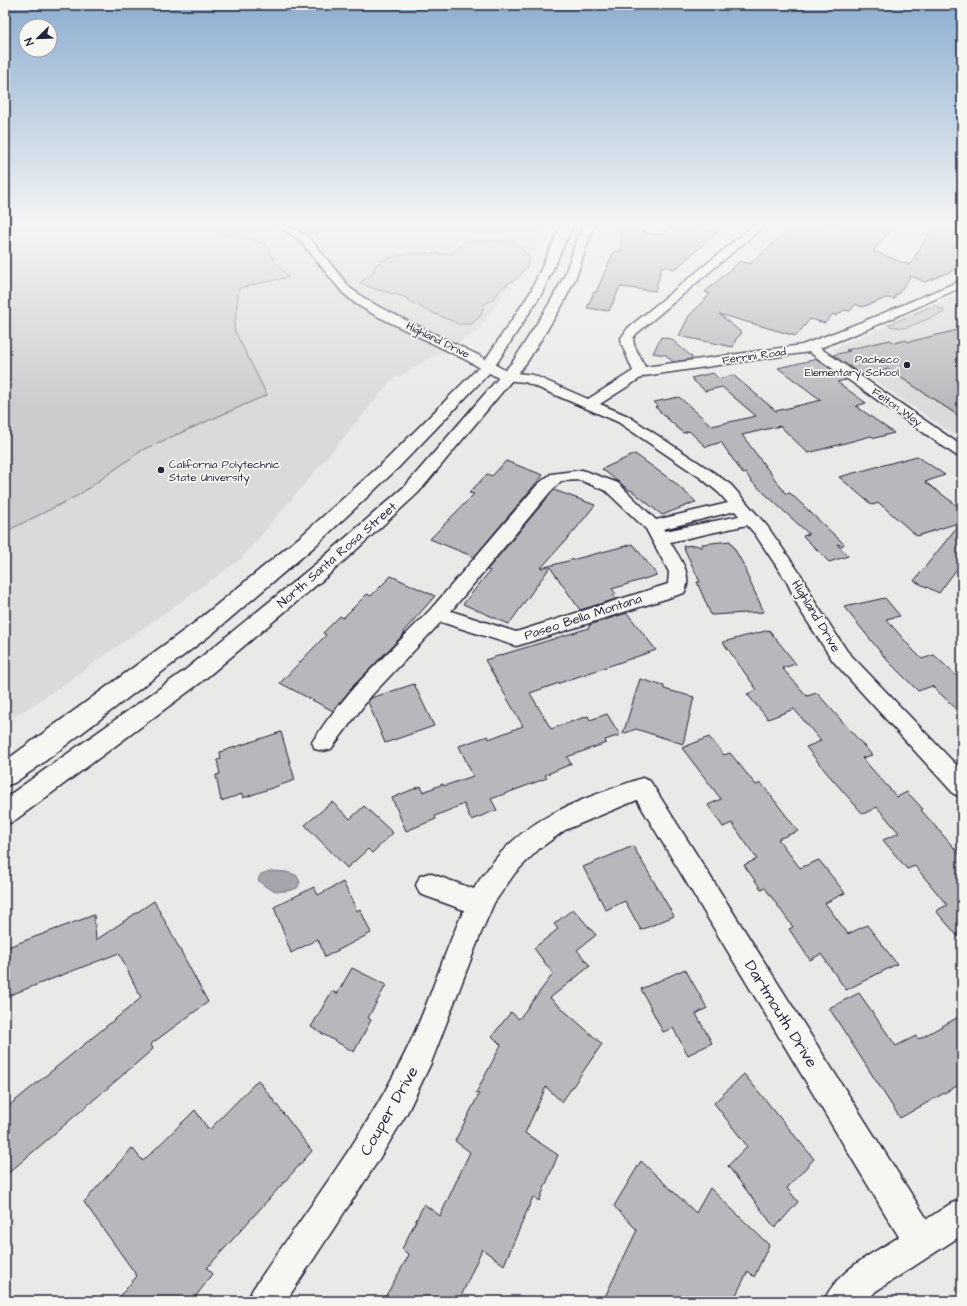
<svg xmlns="http://www.w3.org/2000/svg" width="967" height="1306" viewBox="0 0 967 1306" font-family="'Architects Daughter',sans-serif">
  <rect width="100%" height="100%" fill="#e9e9e7"/>
  <filter id="ink" filterUnits="userSpaceOnUse"><feTurbulence type="fractalNoise" baseFrequency=".025" numOctaves="2"/><feDisplacementMap in="SourceGraphic" scale="8" xChannelSelector="R" yChannelSelector="G"/><feConvolveMatrix kernelMatrix="1 2 1 2 8 2 1 2 1" color-interpolation-filters="sRGB"/></filter>
  <g filter="url(#ink)">
    <path fill="#dadada" d="M 5,225 L 543,225 L 535,248 L 477,332 L 392,380 L 241,559 L 60,687 L 5,723 Z
      M 962,293 L 962,440 L 834,352 L 834,349 Z"/>
    <path fill="#ccccce" stroke="#777784" d="M 5,225 L 187,225 L 202,230 L 250,238 L 266,245 L 276,263 L 289,277 L 239,288 L 234,329 L 267,395 L 144,449 L 77,496 L 5,532 Z
      M 475,240 L 515,241 L 530,257 L 527,267 L 518,278 L 503,287 L 494,298 L 484,305 L 481,315 L 472,324 L 459,324 L 424,309 L 402,296 L 375,289 L 360,283 L 373,273 L 375,266 L 381,261 L 393,257 L 412,253 L 450,254 L 466,241 Z
      M 934,305 L 944,311 L 943,313 L 905,328 L 889,326 L 888,325 Z"/>
    <path fill="#a5a5ac" stroke="#71717f" d="M 271,871 L 286,872 L 296,875 L 300,882 L 297,888 C 282,894 269,892 258,880 L 261,874 Z"/>
    <path fill="#b8b8bc" stroke="#22223b" d="M 621,225 L 636,225 L 636,230 L 659,235 L 674,225 L 682,225 L 717,233 L 675,269 L 662,266 L 655,291 L 620,287 L 609,311 L 587,308 L 594,292 L 596,292 L 614,251 L 621,252 Z
      M 794,225 L 895,225 L 873,251 L 910,265 L 934,225 L 962,225 L 962,267 L 925,282 L 911,276 L 899,293 L 895,295 L 895,299 L 887,298 L 862,307 L 856,304 L 850,311 L 844,310 L 836,316 L 833,314 L 825,323 L 810,319 L 796,336 L 719,314 L 742,333 L 736,339 L 733,347 L 679,336 L 689,316 L 710,294 L 705,292 L 740,261 L 750,264 Z
      M 962,329 L 962,418 L 888,369 L 862,375 L 833,355 L 850,351 L 846,350 L 890,340 L 895,343 L 906,340 L 908,342 Z
      M 661,337 L 671,339 L 692,357 L 691,359 L 673,362 L 666,355 L 653,353 Z
      M 817,359 L 846,380 L 837,382 L 866,403 L 856,406 L 894,433 L 875,438 L 871,436 L 808,453 L 780,426 L 742,435 L 786,494 L 790,493 L 844,544 L 842,546 L 837,544 L 848,556 L 829,562 L 803,536 L 809,534 L 751,481 L 746,473 L 743,474 L 721,442 L 706,447 L 689,431 L 683,433 L 655,407 L 658,406 L 654,402 L 679,397 L 712,426 L 756,416 L 722,387 L 705,391 L 691,378 L 713,373 L 719,379 L 733,375 L 776,411 L 821,400 L 778,368 Z
      M 635,454 L 674,482 L 696,502 L 662,515 L 631,490 L 629,490 L 602,469 Z
      M 917,456 L 945,475 L 925,482 L 962,509 L 962,562 L 939,593 L 914,581 L 961,522 L 917,536 L 879,503 L 872,505 L 839,477 Z
      M 506,461 L 543,475 L 474,557 L 430,539 L 474,494 L 469,493 L 487,474 L 492,476 Z
      M 554,490 L 595,505 L 575,530 L 541,568 L 633,544 L 657,575 L 612,589 L 616,594 L 613,595 L 616,599 L 580,610 L 550,567 L 509,624 L 463,604 L 490,571 L 487,570 Z
      M 730,541 L 747,571 L 745,571 L 764,612 L 711,615 L 697,582 L 700,582 L 683,546 L 696,545 L 702,548 L 702,544 Z
      M 391,576 L 435,596 L 403,632 L 405,633 L 354,685 L 333,711 L 280,683 L 326,635 L 323,633 L 340,616 L 343,618 L 367,594 L 371,596 Z
      M 885,598 L 900,616 L 886,619 L 913,650 L 922,659 L 934,655 L 962,681 L 962,714 L 932,686 L 918,691 L 887,660 L 844,607 Z
      M 627,613 L 656,650 L 530,693 L 551,729 L 588,716 L 590,720 L 607,714 L 620,735 L 605,740 L 606,743 L 567,757 L 571,764 L 545,775 L 547,778 L 491,799 L 497,810 L 471,820 L 464,804 L 435,816 L 436,819 L 406,831 L 392,798 L 421,786 L 423,792 L 443,784 L 444,786 L 473,776 L 459,746 L 488,736 L 489,739 L 523,726 L 485,660 L 589,628 L 588,627 L 590,626 L 589,625 Z
      M 769,630 L 796,664 L 782,668 L 807,696 L 817,693 L 872,755 L 862,758 L 897,797 L 907,792 L 923,809 L 921,810 L 962,857 L 962,941 L 936,911 L 947,905 L 915,866 L 907,869 L 883,840 L 899,833 L 877,807 L 863,814 L 826,772 L 806,747 L 821,741 L 794,709 L 768,719 L 747,694 L 757,690 L 723,642 Z
      M 640,679 L 664,686 L 664,689 L 694,697 L 683,744 L 636,729 L 623,734 Z
      M 414,684 L 434,726 L 385,743 L 368,702 L 371,698 Z
      M 281,732 L 295,780 L 243,798 L 242,794 L 221,801 L 216,775 L 220,774 L 217,760 L 221,759 L 220,752 Z
      M 709,737 L 724,755 L 730,753 L 756,785 L 761,783 L 798,831 L 778,839 L 800,868 L 819,860 L 845,893 L 825,903 L 848,934 L 867,925 L 897,964 L 846,990 L 821,954 L 810,960 L 789,929 L 793,927 L 765,888 L 761,889 L 744,865 L 757,859 L 732,823 L 723,827 L 708,805 L 721,799 L 682,748 Z
      M 332,802 L 350,819 L 364,806 L 393,833 L 372,853 L 368,849 L 347,868 L 305,825 Z
      M 633,846 L 674,916 L 641,930 L 625,901 L 606,910 L 583,867 Z
      M 343,882 L 357,911 L 360,909 L 371,933 L 325,957 L 318,939 L 291,953 L 274,907 L 314,887 L 318,895 Z
      M 154,901 L 208,1002 L 151,1044 L 153,1049 L 5,1176 L 5,1109 L 141,998 L 119,953 L 5,997 L 5,948 L 94,915 L 96,940 Z
      M 573,909 L 596,935 L 577,950 L 590,966 L 550,998 L 602,1044 L 562,1102 L 546,1087 L 525,1133 L 558,1155 L 539,1201 L 533,1197 L 504,1265 L 482,1249 L 459,1301 L 383,1301 L 409,1255 L 402,1249 L 424,1204 L 440,1216 L 470,1152 L 455,1141 L 479,1094 L 476,1093 L 501,1045 L 492,1036 L 511,1012 L 519,1019 L 553,974 L 534,948 L 558,929 L 554,924 Z
      M 352,968 L 386,985 L 368,1018 L 371,1020 L 354,1052 L 311,1027 L 332,991 L 337,994 Z
      M 685,969 L 707,1008 L 696,1014 L 712,1043 L 688,1055 L 673,1028 L 663,1032 L 641,989 Z
      M 859,993 L 896,1046 L 916,1036 L 919,1039 L 962,1015 L 962,1083 L 900,1118 L 829,1008 Z
      M 744,1074 L 814,1159 L 787,1188 L 798,1202 L 775,1228 L 728,1166 L 747,1146 L 714,1103 Z
      M 258,1080 L 312,1151 L 207,1268 L 213,1274 L 192,1301 L 116,1301 L 137,1276 L 84,1202 L 132,1148 L 143,1161 L 195,1110 L 209,1130 Z
      M 641,1161 L 696,1213 L 710,1188 L 769,1245 L 754,1277 L 748,1271 L 733,1301 L 603,1301 L 637,1230 L 614,1206 Z"/>
    <g fill="none" stroke-linecap="round" stroke-linejoin="round">
      <defs>
        <path id="minor" d="M 276,225 L 288,225 L 308,236 L 350,288 L 364,298 L 381,308 L 478,355 L 508,372 L 533,375 L 588,399 L 633,371 L 622,345 L 621,338 L 628,328 L 754,225 L 765,225 L 636,334 L 633,338 L 634,345 L 645,367 L 802,345 L 867,320 L 962,280 L 962,287 L 875,326 L 820,348 L 962,446 L 962,458 L 957,456 L 809,352 L 644,376 L 600,404 L 628,416 L 713,472 L 731,485 L 767,526 L 801,575 L 815,602 L 847,651 L 962,771 L 962,797 L 954,794 L 833,661 L 800,610 L 787,582 L 755,534 L 747,525 L 670,542 C 679,557 694,575 684,593 L 523,644 L 516,646 L 441,622 L 370,697 L 331,749 L 323,751 L 315,749 L 312,742 L 328,719 L 355,686 L 431,609 L 538,484 L 551,474 L 582,470 L 588,472 L 618,483 L 656,520 L 728,503 L 719,493 L 701,478 L 618,422 L 525,382 L 502,380 L 468,361 L 373,314 L 356,304 L 342,292 L 300,240 ZM 580,480 L 606,491 L 646,529 L 669,572 L 668,584 L 516,632 L 451,611 L 550,492 L 561,481 ZM 735,511 L 739,516 L 665,531 L 663,529 Z
          M 642,778 L 650,781 L 927,1219 L 950,1204 L 962,1199 L 962,1235 L 876,1291 L 867,1301 L 824,1301 C 837,1270 872,1254 899,1237 L 637,800 L 565,830 L 539,849 L 515,873 L 494,903 L 481,933 L 431,1063 L 407,1113 L 376,1164 L 286,1301 L 247,1301 L 253,1289 C 307,1209 368,1132 409,1045 C 430,1001 443,954 464,910 L 420,894 L 416,885 L 420,876 L 429,873 L 474,889 C 478,881 485,873 490,866 C 529,814 584,799 642,778 Z"/>
        <path id="highway" d="M 561,225 L 573,225 L 542,293 L 493,369 L 398,468 L 315,546 L 213,633 L 36,768 L 14,783 L 5,786 L 5,761 L 197,621 L 301,536 L 386,460 L 483,363 L 530,293 Z
          M 582,225 L 594,225 L 576,277 L 563,304 L 527,362 L 418,493 L 332,572 L 200,683 L 14,821 L 5,825 L 5,798 L 184,671 L 318,562 L 406,485 L 514,360 L 549,304 L 564,277 Z"/>
      </defs>
      <use href="#minor" stroke="#22223b" stroke-width="3"/>
      <use href="#highway" stroke="#22223b" stroke-width="3"/>
      <use href="#minor" fill="#f6f6f2" fill-rule="evenodd"/>
      <use href="#highway" fill="#f6f6f2" fill-rule="evenodd"/>
    </g>
  </g>
  <linearGradient id="sky" x2="0" y2="1"><stop stop-color="#8daed0"/><stop offset="0.55" stop-color="#f5f5f4"/><stop offset="1" stop-color="#f5f5f4" stop-opacity="0"/></linearGradient>
  <rect width="967" height="407" fill="url(#sky)"/>
  <g fill="#22223b" stroke="#f6f6f2" stroke-width="1.5">
    <circle cx="907" cy="365" r="4"/>
    <circle cx="161" cy="470" r="4"/>
  </g>
  <g text-anchor="middle" dominant-baseline="central" stroke-width="3.5" stroke-linejoin="round" paint-order="stroke">
    <g font-size="11" fill="#22223b" stroke="#f6f6f2">
      <text transform="translate(438 340) rotate(26)">Highland Drive</text>
      <text transform="translate(754 356) rotate(-8)">Ferrini Road</text>
      <text transform="translate(897 407) rotate(35)">Felton Way</text>
    </g>
    <g font-size="11" fill="#22223b" stroke="#f6f6f2" text-anchor="end">
      <text x="899" y="359">Pacheco<tspan x="899" dy="13">Elementary School</tspan></text>
      <text x="169" y="464" text-anchor="start">California Polytechnic<tspan x="169" dy="13">State University</tspan></text>
    </g>
    <g font-size="13" fill="#22223b" stroke="#f6f6f2">
      <text transform="translate(337 555) rotate(-41)">North Santa Rosa Street</text>
      <text transform="translate(816 616) rotate(59)">Highland Drive</text>
      <text transform="translate(583 617) rotate(-18)">Paseo Bella Montana</text>
    </g>
    <g font-size="16" fill="#22223b" stroke="#f6f6f2">
      <text transform="translate(781 1014) rotate(58)">Dartmouth Drive</text>
      <text transform="translate(389 1111) rotate(-60)">Couper Drive</text>
    </g>
  </g>
  <rect width="967" height="1306" fill="none" stroke="#f6f6f2" stroke-width="20"/>
  <rect x="10" y="10" width="947" height="1286" fill="none" stroke="#22223b" stroke-width="1.5" filter="url(#ink)"/>
  <g transform="translate(38 38) rotate(247)"><circle r="19" fill="#f6f6f2" stroke="#a1a1a9"/>
  <path d="M0-3L7 15L0 10L-7 15Z" fill="#22223b"/>
  <text y="-6" font-size="11" font-weight="bold" text-anchor="middle" fill="#22223b">N</text>
  </g>
</svg>
